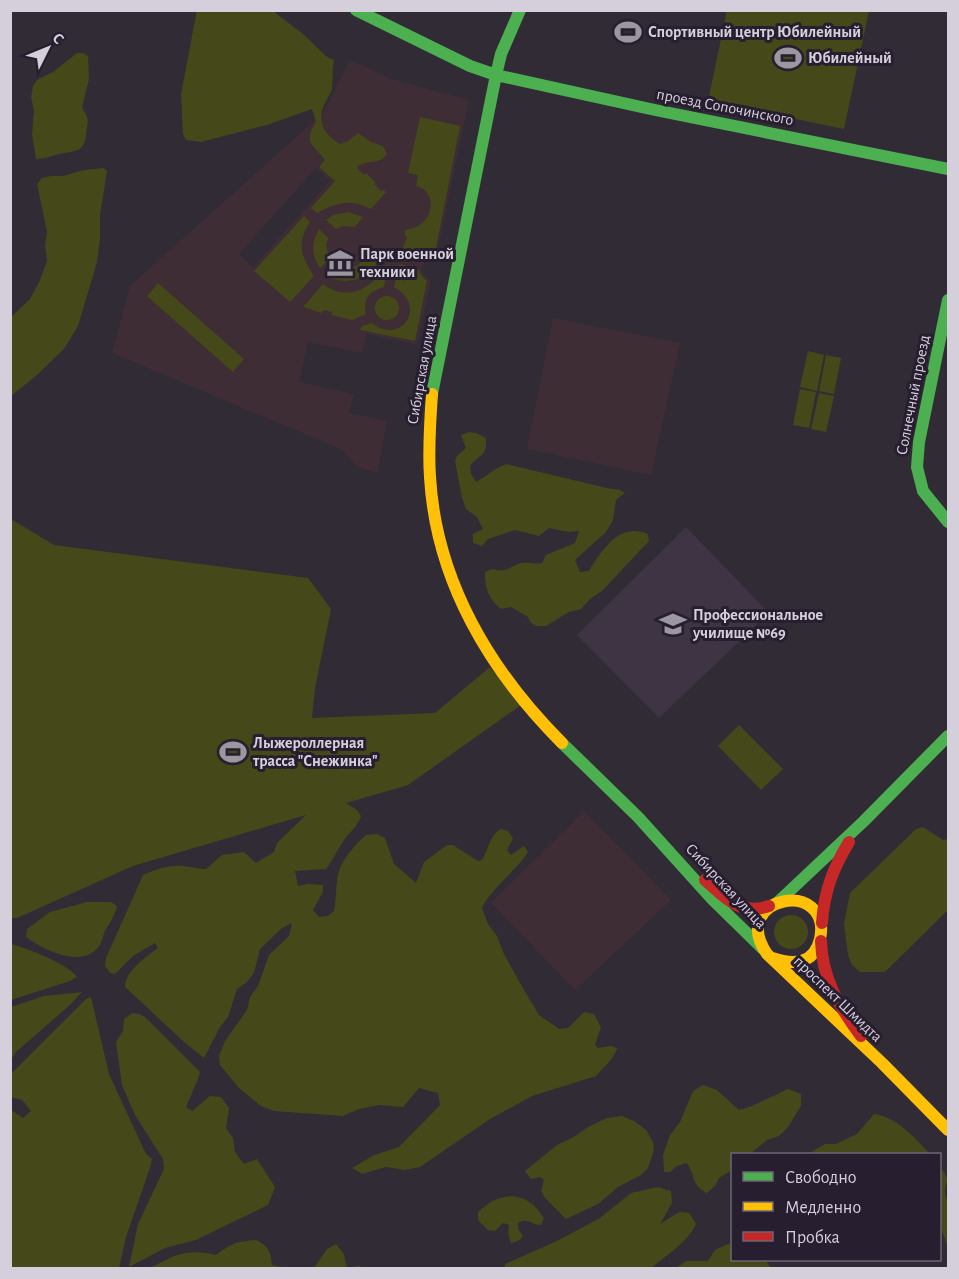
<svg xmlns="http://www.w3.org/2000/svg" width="959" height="1279" viewBox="0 0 959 1279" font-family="'Alegreya Sans',sans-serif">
  <rect width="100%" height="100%" fill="#312b36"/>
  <path fill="#3e2d35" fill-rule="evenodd" d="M 350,60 L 392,79 L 469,100 L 437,253 L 427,256 L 421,270 L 425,277 L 431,281 L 417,345 L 367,334 L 362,353 L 308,342 L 299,382 L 354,394 L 349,413 L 387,421 L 377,473 L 357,467 L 343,450 L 112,353 L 130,286 L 323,113 ZM 316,168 L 330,181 L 253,267 L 239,254 Z
    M 553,318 L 680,343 L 651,475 L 527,449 Z
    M 584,811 L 671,900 L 575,990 L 491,903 Z"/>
  <path fill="#3f3443" d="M 686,527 L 769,613 L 659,718 L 577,635 Z"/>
  <path fill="#454819" d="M 197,10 L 273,11 L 303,34 L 327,57 L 334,60 C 332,70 333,79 332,89 C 331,93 328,97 326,101 C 316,120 322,133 340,144 L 347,142 L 358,133 L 371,142 L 383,146 L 387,154 C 379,167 364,158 357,168 L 364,175 L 366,173 L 376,183 L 374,184 L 381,191 L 383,190 L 386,192 L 371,209 C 350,198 337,203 317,213 L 311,208 L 335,181 L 319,167 L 325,160 C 312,143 303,143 316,122 L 312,109 L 270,124 L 201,142 L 186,140 L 183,134 L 181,94 Z
    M 727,10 L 869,11 L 844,129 L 708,101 Z
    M 77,53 L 83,53 L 88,56 L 89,79 L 82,107 C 90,122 88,118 86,134 C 85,152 75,151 59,154 C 51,156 45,159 36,159 L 32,134 L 34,111 L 31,97 L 33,86 L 37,80 L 53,72 Z
    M 420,117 L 460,126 L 436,248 L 425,252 L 421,257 L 401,253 L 407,237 L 405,235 L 405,230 C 435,227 439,191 416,186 L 418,175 L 408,173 Z
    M 104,168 L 107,171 L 100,215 L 100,239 L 97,262 L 78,326 L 64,349 L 37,375 L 11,396 L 11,317 L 30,299 L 40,280 L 47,261 L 45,245 L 47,232 L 37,184 L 42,178 L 51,176 L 63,176 L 84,170 Z
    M 348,212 L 363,217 L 355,227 L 344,226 L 336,229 L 326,220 L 333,215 Z
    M 304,216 L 310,222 C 296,244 301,256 314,276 L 290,302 L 254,271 Z
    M 319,229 L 328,238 L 326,246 L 330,258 L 320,268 C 311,255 311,242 319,229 Z
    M 364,258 L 378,261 C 370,279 347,286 329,277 L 338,267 C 349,269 358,268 364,258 Z
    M 389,262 L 384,287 C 369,291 363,299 366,314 L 352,320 L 331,315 L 332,312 L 324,310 L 321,313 L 303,307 L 323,284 C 349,304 375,286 389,262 Z
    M 399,264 L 418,269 L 421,275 L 427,281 L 415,341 L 360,330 L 362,326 L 372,323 C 400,346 429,307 394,287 Z
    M 158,283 L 244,359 L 233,372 L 147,296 Z
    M375 308a12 12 0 1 1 24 0a12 12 0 1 1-24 0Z
    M 808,351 L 824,355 L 817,391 L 800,387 Z
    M 826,355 L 841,358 L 834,394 L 819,391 Z
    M 800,389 L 816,392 L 809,428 L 793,425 Z
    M 819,393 L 834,396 L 826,432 L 811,429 Z
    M 469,432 L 476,433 L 486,438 C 487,458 480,453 470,466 L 471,474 L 476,482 C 487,476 495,468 506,464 L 607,488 L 620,490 L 625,493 L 616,500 L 613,520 L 606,532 L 575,560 L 580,572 L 589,571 C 602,550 619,522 648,534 L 649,541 L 602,591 L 590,599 L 581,609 L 569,612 L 546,626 L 536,626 L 530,622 L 528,617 L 511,607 L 501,609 C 489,600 484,586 485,572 L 492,569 C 508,573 508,567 521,563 C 528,561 534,565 542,563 L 546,555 L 575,543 L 579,531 L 569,532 L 549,528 L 539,536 L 515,530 L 488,539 L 482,546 L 473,543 L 473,534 L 483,529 L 477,517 L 466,509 L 462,498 L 455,461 L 457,456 L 466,448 L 461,435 Z
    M 11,519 L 54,545 L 308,578 L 331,609 L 315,688 L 312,718 L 435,713 L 490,667 L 521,705 L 408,785 L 346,803 L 357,810 L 361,816 C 358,826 350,832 344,840 C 337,850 333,860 326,869 L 295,871 L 298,886 L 308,884 L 323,885 L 323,892 L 313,910 L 319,917 L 328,916 L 334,911 C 337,897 335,881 340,868 C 344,858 357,842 366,835 L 377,834 L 385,838 L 394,864 L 416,883 L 424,862 L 447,845 L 453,845 L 478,861 L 482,860 C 489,848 489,837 500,829 L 508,831 L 513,838 L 507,850 L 511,855 L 524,846 L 528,852 C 516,871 490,890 482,908 L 488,924 L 497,936 L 504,954 L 524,990 L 539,1015 L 559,1029 L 568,1028 L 584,1012 L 594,1014 L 601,1027 L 595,1045 L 598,1048 L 611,1046 L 617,1048 C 614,1059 603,1068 596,1076 L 532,1096 L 490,1119 L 420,1167 L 405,1170 L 386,1167 L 362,1174 L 352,1168 L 374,1155 L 399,1147 L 440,1105 L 438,1093 L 419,1088 L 403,1107 L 379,1105 L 359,1109 L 343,1116 L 274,1111 L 261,1106 L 239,1088 L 220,1065 L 219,1056 L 225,1041 L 247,1010 L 250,997 L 258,986 L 269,955 L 289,936 L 292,923 L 282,928 L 260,949 L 254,973 L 247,982 L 237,989 L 228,1017 L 220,1027 L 204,1058 L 184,1042 L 125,987 C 125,971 146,957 158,948 L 155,943 L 133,956 L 115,974 L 110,973 L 105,966 L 106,958 L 143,875 C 155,870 168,865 181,866 C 190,866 197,869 206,869 L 222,855 L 244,852 L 256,863 L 274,852 L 277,843 L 306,815 L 133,866 L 17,918 L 11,918 Z
    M 739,725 L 783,769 L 761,790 L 718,746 Z
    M 923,827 L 943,840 L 948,839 L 948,910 L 885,972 L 860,972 L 852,965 L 848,955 L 844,924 L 850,893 L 916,829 Z
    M 87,902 L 111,902 L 117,906 C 115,915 110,923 105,931 C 103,936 102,941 100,945 C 83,970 44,950 26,937 L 27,929 L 50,912 Z
    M774 932a17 17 0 1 1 34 0a17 17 0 1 1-34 0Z
    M 11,944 C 26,948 69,964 77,977 L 70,981 L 11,1000 Z
    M 82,992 L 70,1005 L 16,1052 L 11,1060 L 11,1007 L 44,996 Z
    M 91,997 L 109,1074 L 146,1154 L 152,1159 L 150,1168 L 126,1237 L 119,1268 L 11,1268 L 11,1110 L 23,1118 L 31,1111 L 22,1100 L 11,1097 L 11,1074 L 86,999 Z
    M 132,1013 L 139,1014 L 145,1017 L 200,1072 L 198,1079 L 186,1107 L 192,1111 L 210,1096 L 221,1097 L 229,1108 L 226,1128 L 233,1138 L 235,1152 L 244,1164 L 257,1159 L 275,1187 L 268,1205 L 196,1240 L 165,1248 L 129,1267 L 138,1224 L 164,1169 L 163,1159 L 135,1115 L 122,1085 L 116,1042 L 123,1031 L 124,1019 Z
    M 703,1085 L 717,1090 L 739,1110 L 752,1106 L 788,1089 L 801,1094 L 801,1106 L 788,1127 L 779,1136 L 767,1140 L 750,1154 L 732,1154 L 732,1170 L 719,1178 L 715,1186 L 707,1193 C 691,1185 696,1177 687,1163 L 677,1166 L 670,1172 L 664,1172 L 663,1155 L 670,1135 L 680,1122 L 693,1091 Z
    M 874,1114 C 897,1117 915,1138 930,1154 L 808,1154 L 825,1144 L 836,1144 L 857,1134 Z
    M 622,1116 L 634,1121 L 646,1130 L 653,1142 L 654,1150 L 648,1168 L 641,1175 L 618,1187 L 598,1204 L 566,1219 L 545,1198 L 541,1191 L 544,1180 L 540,1177 L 531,1179 L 525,1171 L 557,1145 L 572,1138 L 588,1127 L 607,1118 Z
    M 940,1166 L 948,1179 C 945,1187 943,1194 948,1201 L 948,1247 L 940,1226 Z
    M 658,1187 L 671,1191 L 672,1203 L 660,1224 L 679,1212 L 689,1213 L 696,1224 C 688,1242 666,1256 651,1268 L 505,1268 L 505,1264 L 557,1241 L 600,1218 L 631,1193 Z
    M 512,1196 C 528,1198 535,1205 544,1218 L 541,1225 C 531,1225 528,1217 518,1223 L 518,1229 L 523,1236 L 518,1241 L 511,1243 L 508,1234 L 509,1225 L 503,1223 L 495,1231 L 488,1230 L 478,1220 L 478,1212 C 489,1202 496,1197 512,1196 Z
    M 256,1240 C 268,1246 271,1251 272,1265 L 287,1268 L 146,1268 C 158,1266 158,1263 168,1259 C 184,1251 198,1251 216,1255 C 229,1244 238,1241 256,1240 Z
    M 336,1244 L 344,1254 L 347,1268 L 359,1266 L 363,1268 L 314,1268 L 327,1249 Z
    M 728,1244 L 732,1245 L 732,1260 L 765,1260 L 771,1268 L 676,1268 L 686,1261 L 708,1261 L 715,1250 Z"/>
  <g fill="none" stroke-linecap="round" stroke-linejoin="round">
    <path stroke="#4caf50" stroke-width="12" d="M 356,10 L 470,66 L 496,75 L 655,110 L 948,169
      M 948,300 L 919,442 L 917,467 L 923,491 L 948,522
      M 432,394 L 496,75 L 501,54 L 520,10
      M 562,743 L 638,817 L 712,899 L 763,949
      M 778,902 L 864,821 L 948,736"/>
    <path stroke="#ffc107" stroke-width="12" d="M 432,394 C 430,422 428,449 430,477 C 436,581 490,671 562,743
      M 772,958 C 793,965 814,965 820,939 C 833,878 727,895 767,954 L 882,1063 L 948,1130"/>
    <path stroke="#c62828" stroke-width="12" d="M 705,880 C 725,898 740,916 769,906
      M 822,923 C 824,892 833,868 849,842
      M 821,941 C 822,978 839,1007 861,1036"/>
  </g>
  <defs>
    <symbol id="stadium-bare" viewBox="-9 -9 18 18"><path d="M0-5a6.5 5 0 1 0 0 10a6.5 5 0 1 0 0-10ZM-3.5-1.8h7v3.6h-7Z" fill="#9c96a1" stroke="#271e30" stroke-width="2.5" paint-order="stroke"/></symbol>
    <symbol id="museum-bare" viewBox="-9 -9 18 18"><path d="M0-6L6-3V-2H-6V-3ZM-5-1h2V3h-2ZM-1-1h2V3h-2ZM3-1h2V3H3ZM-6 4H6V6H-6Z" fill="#9c96a1" stroke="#271e30" stroke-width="2.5" paint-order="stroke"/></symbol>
    <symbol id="university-bare" viewBox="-9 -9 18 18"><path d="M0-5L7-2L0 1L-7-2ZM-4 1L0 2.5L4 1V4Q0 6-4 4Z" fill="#9c96a1" stroke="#271e30" stroke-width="2.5" paint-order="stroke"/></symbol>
  </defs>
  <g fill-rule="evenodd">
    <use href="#stadium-bare" x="609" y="13" width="38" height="38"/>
    <use href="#stadium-bare" x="769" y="39" width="38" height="38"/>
    <use href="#museum-bare" x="321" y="244" width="38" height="38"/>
    <use href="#university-bare" x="654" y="605" width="38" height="38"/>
    <use href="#stadium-bare" x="214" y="733" width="38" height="38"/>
  </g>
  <g text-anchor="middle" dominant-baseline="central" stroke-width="6" stroke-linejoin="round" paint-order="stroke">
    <g font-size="16" font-weight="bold" fill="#d5cfdb" stroke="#271e30" text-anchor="start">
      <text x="648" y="32">Спортивный центр Юбилейный</text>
      <text x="808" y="58">Юбилейный</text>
      <text x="360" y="254">Парк военной<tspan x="360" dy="18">техники</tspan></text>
      <text x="693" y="615">Профессиональное<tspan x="693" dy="18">училище №69</tspan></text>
      <text x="253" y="743">Лыжероллерная<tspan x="253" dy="18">трасса "Снежинка"</tspan></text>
    </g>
    <g font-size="16" fill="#d5cfdb" stroke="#271e30">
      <text transform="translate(725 107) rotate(11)">проезд Сопочинского</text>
      <text transform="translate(422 370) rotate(-80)">Сибирская улица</text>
      <text transform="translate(913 395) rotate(-79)">Солнечный проезд</text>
      <text transform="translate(726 886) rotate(47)">Сибирская улица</text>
      <text transform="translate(838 999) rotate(44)">проспект Шмидта</text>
    </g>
  </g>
  <rect width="959" height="1279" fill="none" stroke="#d5cfdb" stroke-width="24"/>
  <rect x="731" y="1153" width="210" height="108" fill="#271e30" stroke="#6d6574" stroke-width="1.5"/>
  <rect x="743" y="1172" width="30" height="9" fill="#4caf50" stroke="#6d6574" stroke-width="1.5"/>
  <text x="785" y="1183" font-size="18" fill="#d5cfdb">Свободно</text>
  <rect x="743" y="1202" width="30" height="9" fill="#ffc107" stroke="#6d6574" stroke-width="1.5"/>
  <text x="785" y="1213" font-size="18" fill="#d5cfdb">Медленно</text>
  <rect x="743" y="1232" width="30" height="9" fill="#c62828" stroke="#6d6574" stroke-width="1.5"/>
  <text x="785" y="1243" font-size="18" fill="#d5cfdb">Пробка</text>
  <g transform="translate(48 48) rotate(47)" stroke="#271e30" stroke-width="4.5" paint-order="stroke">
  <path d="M0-4.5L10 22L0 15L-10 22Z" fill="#d5cfdb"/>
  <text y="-9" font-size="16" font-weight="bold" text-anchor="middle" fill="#d5cfdb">С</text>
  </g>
</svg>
